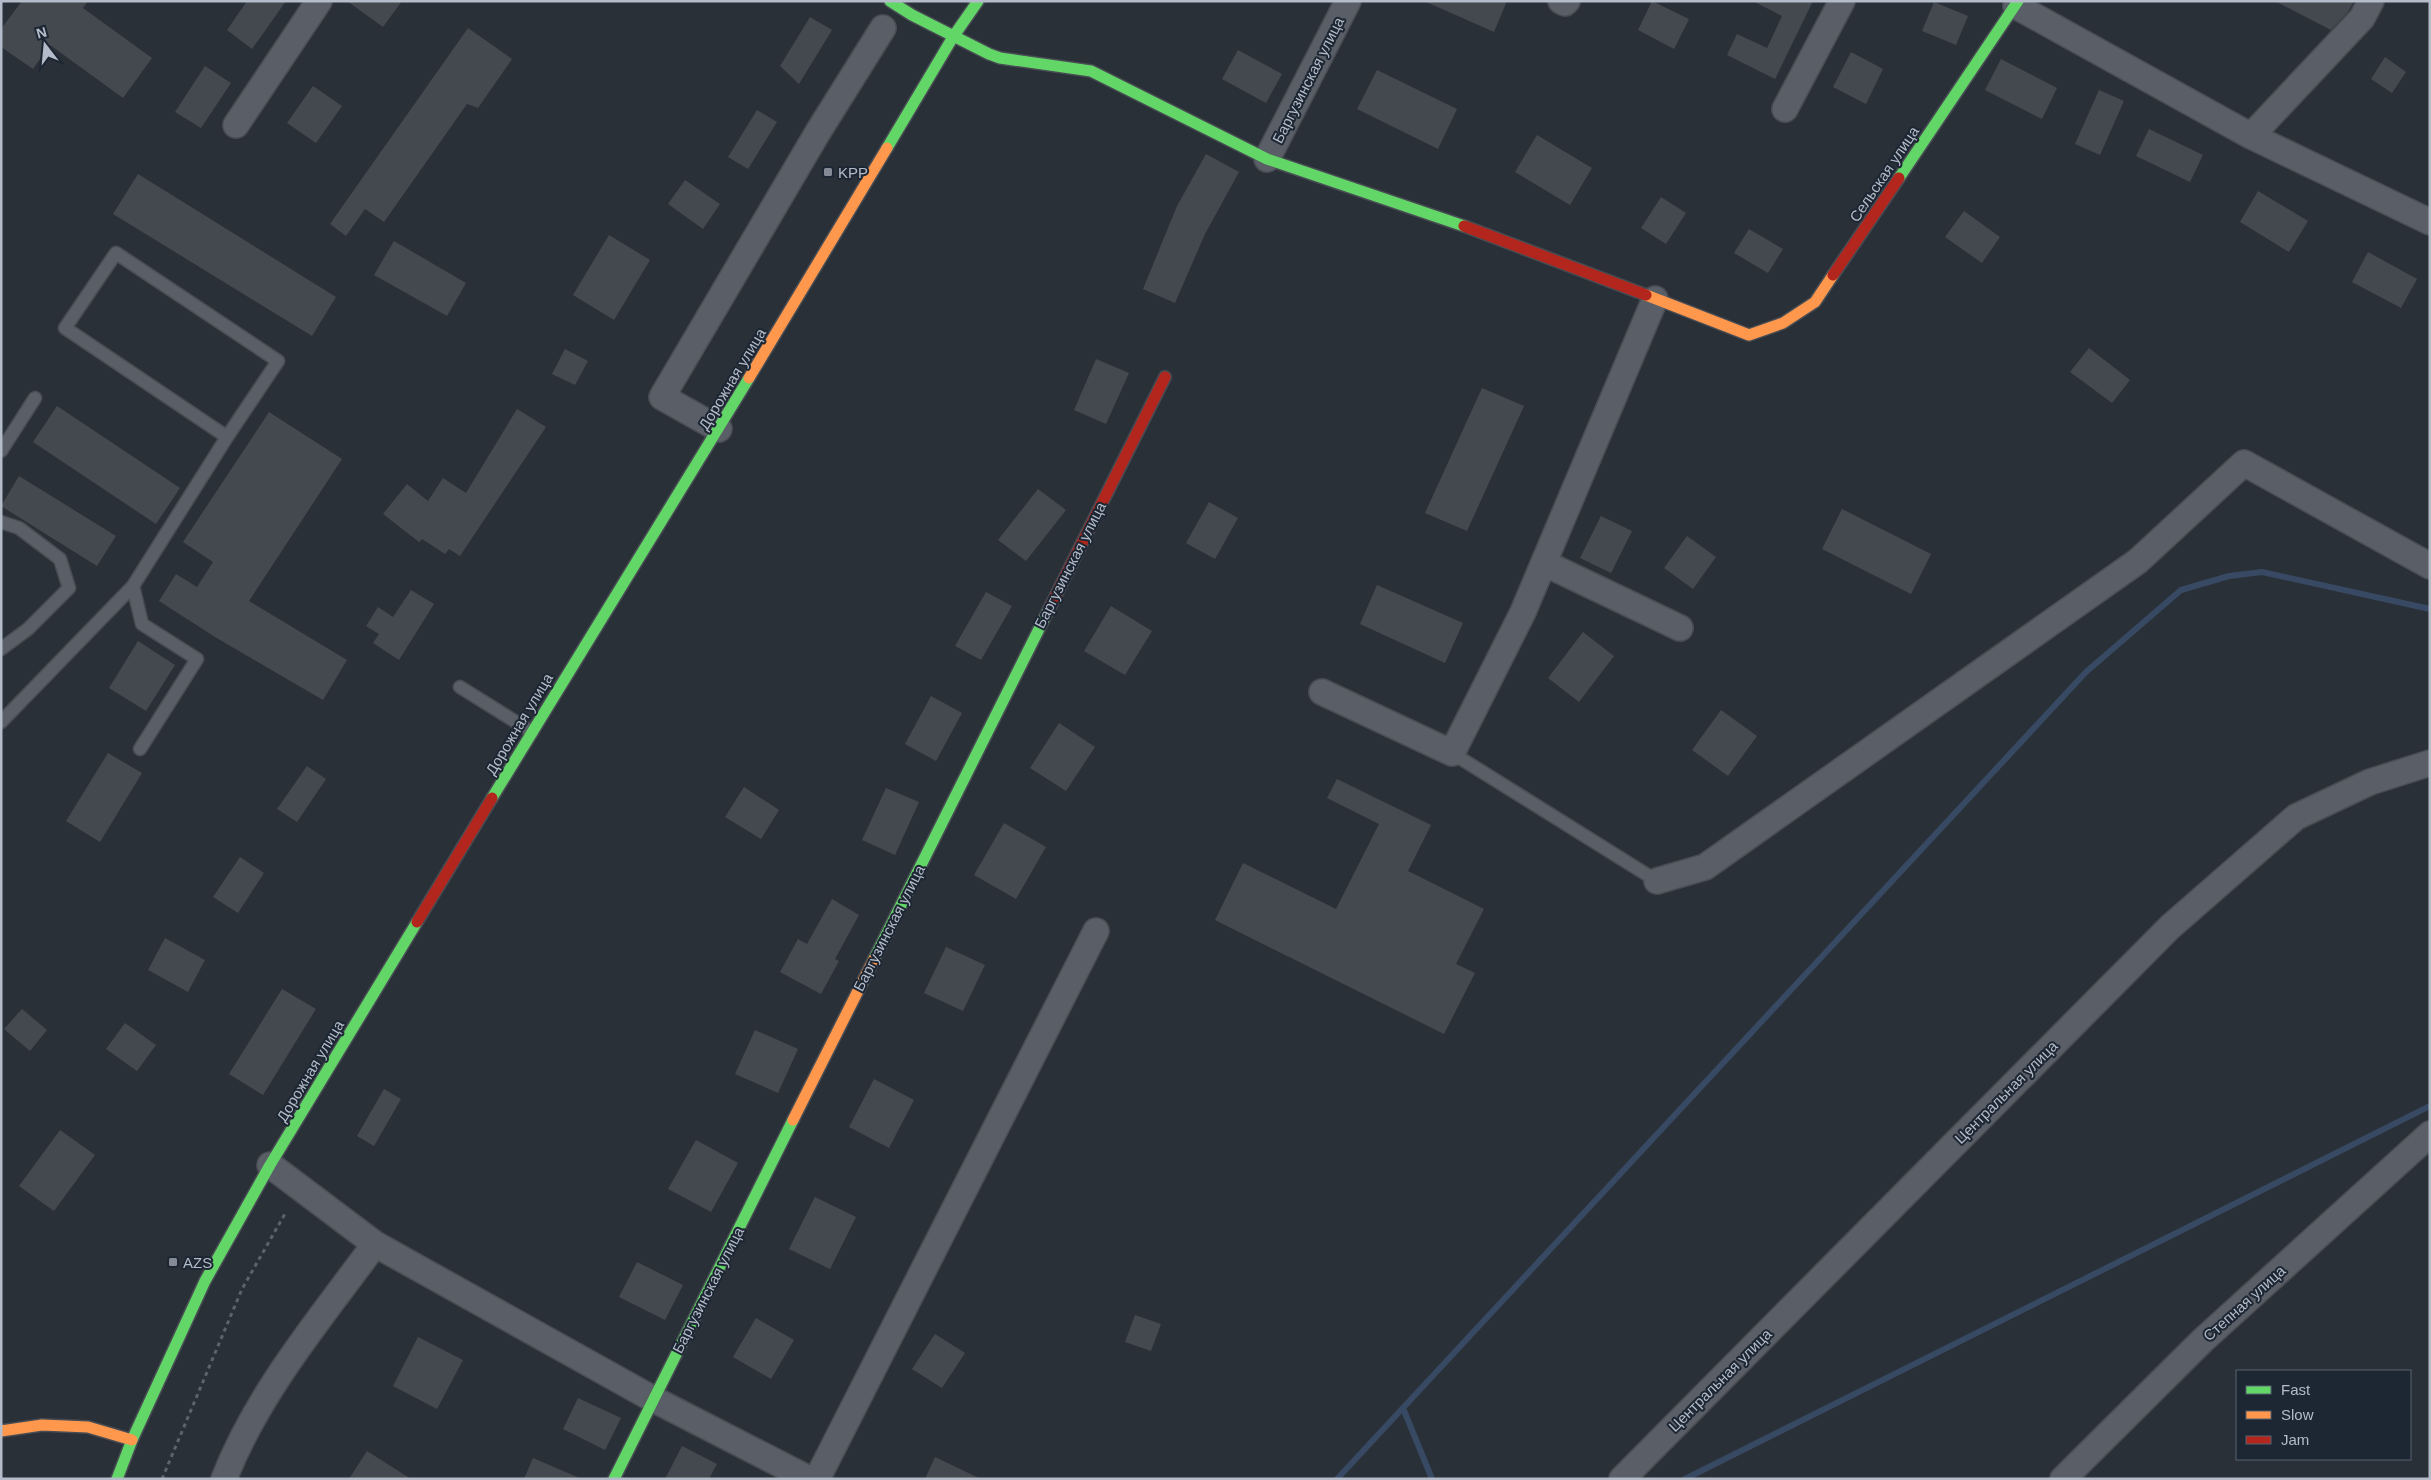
<svg xmlns="http://www.w3.org/2000/svg" width="2431" height="1480" viewBox="0 0 2431 1480" font-family="Arial,sans-serif">
  <rect width="100%" height="100%" fill="#2a3038"/>
  <g fill="none" stroke-linecap="round" stroke-linejoin="round">
    <path stroke="#384963" stroke-width="6" d="M 1403,1408 L 1432,1479
      M 1337,1479 L 2086,672 L 2181,590 L 2229,576 L 2262,572 L 2430,609
      M 1685,1479 L 2430,1106"/>
  </g>
  <path fill="#444950" d="M 22,1 L 88,1 L 83,8 L 152,58 L 123,98 L 50,45 L 33,69 L 1,47 L 1,29 Z
    M 247,1 L 286,1 L 252,49 L 227,30 Z
    M 347,1 L 402,1 L 383,27 Z
    M 1424,1 L 1507,1 L 1494,32 Z
    M 1652,1 L 1689,19 L 1674,49 L 1638,30 Z
    M 1753,1 L 1813,1 L 1775,79 L 1727,55 L 1737,34 L 1767,48 L 1782,16 Z
    M 2275,1 L 2354,1 L 2348,12 L 2331,30 Z
    M 1934,2 L 1968,16 L 1956,45 L 1922,31 Z
    M 810,17 L 832,30 L 799,84 L 780,66 Z
    M 468,28 L 512,59 L 478,108 L 467,104 L 384,222 L 365,209 L 346,236 L 330,224 Z
    M 1238,50 L 1282,74 L 1266,103 L 1222,79 Z
    M 1851,52 L 1883,69 L 1866,104 L 1833,87 Z
    M 2385,57 L 2406,72 L 2392,93 L 2371,79 Z
    M 2001,59 L 2057,88 L 2042,119 L 1985,90 Z
    M 205,66 L 231,83 L 201,128 L 175,112 Z
    M 1377,70 L 1457,109 L 1438,149 L 1357,109 Z
    M 313,86 L 342,106 L 316,143 L 287,123 Z
    M 2099,90 L 2124,101 L 2100,155 L 2075,144 Z
    M 757,110 L 777,122 L 748,169 L 728,157 Z
    M 2149,129 L 2203,155 L 2190,182 L 2136,156 Z
    M 1537,135 L 1592,168 L 1570,205 L 1515,172 Z
    M 1206,154 L 1239,172 L 1205,234 L 1175,303 L 1143,289 L 1177,206 Z
    M 138,174 L 336,297 L 312,336 L 113,214 Z
    M 685,180 L 720,204 L 703,229 L 668,204 Z
    M 2258,191 L 2308,221 L 2289,252 L 2240,222 Z
    M 1661,197 L 1686,213 L 1666,244 L 1641,228 Z
    M 1964,211 L 2000,237 L 1982,263 L 1945,237 Z
    M 1749,229 L 1783,249 L 1768,273 L 1734,253 Z
    M 609,235 L 650,260 L 614,320 L 573,295 Z
    M 394,241 L 466,283 L 447,316 L 374,275 Z
    M 2368,252 L 2417,279 L 2401,308 L 2352,282 Z
    M 2089,348 L 2130,380 L 2112,403 L 2070,372 Z
    M 565,349 L 588,361 L 575,385 L 552,374 Z
    M 1096,359 L 1129,373 L 1106,424 L 1074,410 Z
    M 1482,388 L 1524,406 L 1467,531 L 1425,513 Z
    M 57,406 L 180,488 L 156,524 L 33,442 Z
    M 517,409 L 546,427 L 460,556 L 449,549 L 445,554 L 422,539 L 419,542 L 383,514 L 407,484 L 428,501 L 443,478 L 466,493 Z
    M 269,412 L 342,459 L 249,601 L 347,660 L 323,700 L 215,637 L 159,601 L 176,574 L 197,587 L 213,562 L 183,542 Z
    M 19,476 L 116,536 L 97,566 L 1,506 Z
    M 1038,489 L 1066,510 L 1026,561 L 998,540 Z
    M 1209,502 L 1238,518 L 1215,559 L 1186,543 Z
    M 1842,509 L 1931,554 L 1911,594 L 1822,549 Z
    M 1601,516 L 1632,531 L 1611,573 L 1580,558 Z
    M 1687,536 L 1716,557 L 1693,589 L 1664,568 Z
    M 1377,585 L 1463,623 L 1445,663 L 1360,624 Z
    M 411,590 L 434,604 L 399,660 L 373,643 L 379,634 L 366,626 L 378,607 L 393,617 Z
    M 986,592 L 1012,606 L 981,660 L 955,646 Z
    M 1111,606 L 1152,631 L 1125,675 L 1084,651 Z
    M 1583,632 L 1614,656 L 1579,702 L 1548,678 Z
    M 138,641 L 175,665 L 146,711 L 109,688 Z
    M 931,696 L 962,713 L 936,761 L 905,744 Z
    M 1721,710 L 1757,736 L 1728,776 L 1692,750 Z
    M 1059,723 L 1095,747 L 1066,791 L 1030,768 Z
    M 108,753 L 142,773 L 100,842 L 66,821 Z
    M 307,766 L 326,779 L 297,822 L 277,809 Z
    M 1337,779 L 1431,825 L 1408,871 L 1484,909 L 1456,964 L 1475,973 L 1444,1034 L 1215,920 L 1243,863 L 1336,909 L 1379,824 L 1327,798 Z
    M 744,787 L 779,810 L 761,839 L 725,817 Z
    M 886,788 L 919,802 L 895,855 L 862,840 Z
    M 1004,823 L 1046,847 L 1016,899 L 974,875 Z
    M 240,857 L 264,873 L 238,913 L 213,897 Z
    M 832,899 L 859,915 L 835,959 L 839,961 L 821,994 L 780,972 L 798,939 L 807,944 Z
    M 165,938 L 205,960 L 188,992 L 148,970 Z
    M 946,947 L 985,965 L 963,1011 L 924,993 Z
    M 282,989 L 316,1009 L 263,1095 L 229,1074 Z
    M 22,1009 L 47,1030 L 30,1051 L 4,1029 Z
    M 125,1023 L 156,1045 L 137,1071 L 106,1049 Z
    M 755,1030 L 798,1049 L 778,1093 L 735,1074 Z
    M 874,1079 L 914,1100 L 889,1148 L 849,1127 Z
    M 384,1089 L 401,1099 L 374,1146 L 357,1136 Z
    M 60,1130 L 95,1155 L 54,1211 L 19,1186 Z
    M 696,1140 L 738,1163 L 711,1212 L 668,1189 Z
    M 815,1197 L 856,1217 L 830,1269 L 789,1249 Z
    M 637,1262 L 683,1285 L 665,1320 L 619,1297 Z
    M 1135,1315 L 1161,1324 L 1151,1351 L 1125,1342 Z
    M 756,1318 L 794,1340 L 771,1379 L 733,1357 Z
    M 935,1334 L 965,1353 L 942,1388 L 912,1369 Z
    M 418,1337 L 463,1360 L 437,1409 L 393,1386 Z
    M 578,1398 L 621,1418 L 605,1450 L 563,1429 Z
    M 682,1446 L 717,1464 L 709,1479 L 665,1479 Z
    M 367,1451 L 411,1479 L 349,1479 Z
    M 935,1457 L 981,1479 L 925,1479 Z
    M 533,1458 L 582,1479 L 524,1479 Z"/>
  <g fill="none" stroke-linecap="round" stroke-linejoin="round">
    <defs>
      <path id="lane" d="M 1,451 L 35,398
        M 1,522 L 19,528 L 60,559 L 69,588 L 28,629 L 1,649
        M 133,586 L 142,624 L 197,659 L 140,749
        M 460,687 L 532,732
        M 1,722 L 133,586 L 227,437 L 278,361 L 116,253 L 65,328 L 227,437
        M 1452,753 L 1657,881"/>
      <path id="street" d="M 1561,1 L 1565,3 L 1567,1
        M 2016,6 L 2251,136 L 2362,18 L 2371,1
        M 1785,109 L 1842,1
        M 236,125 L 319,1
        M 2251,136 L 2430,222
        M 1267,159 L 1348,1
        M 719,429 L 662,397 L 818,132 L 883,28
        M 1544,563 L 1680,628
        M 1322,692 L 1452,753 L 1523,612 L 1655,299
        M 1657,881 L 1705,867 L 2138,561 L 2244,463 L 2430,566
        M 270,1165 L 375,1244 L 653,1399 L 809,1479
        M 224,1479 C 258,1392 320,1319 375,1244
        M 817,1479 L 1096,931
        M 1622,1479 L 2170,927 L 2296,817 L 2370,782 L 2430,763
        M 2063,1479 L 2202,1341 L 2430,1134"/>
      <path id="fast" d="M 890,1 L 912,15 L 989,54 L 1000,58 L 1091,71 L 1267,159 L 1464,226
        M 887,148 L 953,37 L 978,1
        M 1899,178 L 2018,1
        M 492,798 L 749,378
        M 874,959 L 1049,609
        M 117,1479 L 132,1440 L 205,1281 L 270,1165 L 417,922
        M 614,1479 L 793,1120"/>
      <path id="slow" d="M 1646,295 L 1749,335 L 1783,323 L 1815,302 L 1833,275
        M 749,378 L 887,148
        M 793,1120 L 874,959
        M 1,1431 L 42,1425 L 88,1427 L 132,1440"/>
      <path id="jam" d="M 1464,226 L 1646,295
        M 1833,275 L 1899,178
        M 1049,609 L 1165,377
        M 417,922 L 492,798"/>
    </defs>
    <use href="#lane" stroke="#484c53" stroke-width="15"/>
    <use href="#street" stroke="#484c53" stroke-width="28"/>
    <use href="#fast" stroke="#484c53" stroke-width="14"/>
    <use href="#slow" stroke="#484c53" stroke-width="14"/>
    <use href="#jam" stroke="#484c53" stroke-width="14"/>
    <path stroke="#5d636a" stroke-width="3" stroke-dasharray="4 4" stroke-linecap="butt" d="M 162,1479 L 242,1289 L 286,1212"/>
    <use href="#lane" stroke="#5a5e66" stroke-width="12"/>
    <use href="#street" stroke="#5a5e66" stroke-width="25"/>
    <use href="#fast" stroke="#63d668" stroke-width="11"/>
    <use href="#slow" stroke="#ff974d" stroke-width="11"/>
    <use href="#jam" stroke="#b3261e" stroke-width="11"/>
  </g>
  <g fill="#848b96" stroke="#1d2633" stroke-width="2">
    <rect x="823" y="167" width="10" height="10" rx="2.5"/>
    <rect x="168" y="1257" width="10" height="10" rx="2.5"/>
  </g>
  <g text-anchor="middle" dominant-baseline="central" stroke-width="4" stroke-linejoin="round" paint-order="stroke">
    <g font-size="15" fill="#b4bcc9" stroke="#1d2633">
      <text transform="translate(1308 80) rotate(-63)">Баргузинская улица</text>
      <text transform="translate(1884 174) rotate(-56)">Сельская улица</text>
      <text transform="translate(732 379) rotate(-59)">Дорожная улица</text>
      <text transform="translate(1070 565) rotate(-63)">Баргузинская улица</text>
      <text transform="translate(519 724) rotate(-59)">Дорожная улица</text>
      <text transform="translate(889 928) rotate(-63)">Баргузинская улица</text>
      <text transform="translate(310 1071) rotate(-59)">Дорожная улица</text>
      <text transform="translate(2006 1092) rotate(-45)">Центральная улица</text>
      <text transform="translate(708 1290) rotate(-63)">Баргузинская улица</text>
      <text transform="translate(2244 1303) rotate(-42)">Степная улица</text>
      <text transform="translate(1720 1380) rotate(-45)">Центральная улица</text>
    </g>
    <g font-size="15" fill="#b4bcc9" stroke="#1d2633" text-anchor="start">
      <text x="838" y="172">KPP</text>
      <text x="183" y="1262">AZS</text>
    </g>
  </g>
  <rect width="2431" height="1480" fill="none" stroke="#b4bcc9" stroke-width="5"/>
  <rect x="2236" y="1370" width="175" height="90" fill="#1d2633" stroke="#59626f"/>
  <rect x="2246" y="1386" width="25" height="8" fill="#63d668" stroke="#59626f"/>
  <text x="2281" y="1395" font-size="15" fill="#b4bcc9">Fast</text>
  <rect x="2246" y="1411" width="25" height="8" fill="#ff974d" stroke="#59626f"/>
  <text x="2281" y="1420" font-size="15" fill="#b4bcc9">Slow</text>
  <rect x="2246" y="1436" width="25" height="8" fill="#b3261e" stroke="#59626f"/>
  <text x="2281" y="1445" font-size="15" fill="#b4bcc9">Jam</text>
  <g transform="translate(45 45) rotate(344)" stroke="#1d2633" stroke-width="4" paint-order="stroke">
  <path d="M0-4L9 19L0 12L-9 19Z" fill="#b4bcc9"/>
  <text y="-8" font-size="14" font-weight="bold" text-anchor="middle" fill="#b4bcc9">N</text>
  </g>
</svg>
